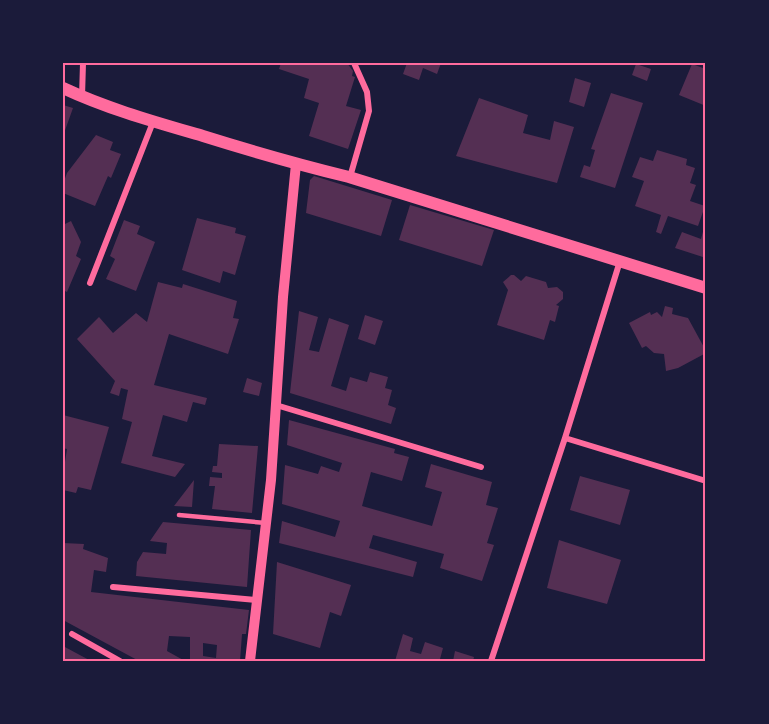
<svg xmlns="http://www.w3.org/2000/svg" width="769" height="724" viewBox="0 0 769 724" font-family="'Work Sans',sans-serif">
  <rect width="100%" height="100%" fill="#1b1b3a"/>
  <path fill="#542f53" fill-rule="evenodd" d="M 281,63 L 347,63 L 353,71 L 352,76 L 355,77 L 346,106 L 361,110 L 348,149 L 309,136 L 319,103 L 304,98 L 309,79 L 279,69 Z
    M 407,63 L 441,63 L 437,74 L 423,68 L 419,80 L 403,74 Z
    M 636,64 L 651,69 L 647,81 L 632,75 Z
    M 692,64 L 703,68 L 706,67 L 706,106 L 679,95 Z
    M 575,78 L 591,83 L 584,107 L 569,102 Z
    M 611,93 L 643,103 L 615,188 L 580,177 L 584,165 L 590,167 L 595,150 L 591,149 Z
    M 479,98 L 528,115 L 523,133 L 550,140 L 554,121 L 574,127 L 557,183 L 456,156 Z
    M 63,105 L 73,108 L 63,136 Z
    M 96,135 L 113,142 L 110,150 L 121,154 L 111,178 L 108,176 L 95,206 L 63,193 L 63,184 L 67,173 Z
    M 657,150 L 687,159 L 686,165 L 695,168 L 690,183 L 696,185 L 690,201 L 705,206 L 698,226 L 668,216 L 661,234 L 656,232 L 661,215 L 635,206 L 644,181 L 632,177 L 640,157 L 653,161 Z
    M 314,176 L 392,200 L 381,236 L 306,213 L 310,180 Z
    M 410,205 L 494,230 L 482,266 L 399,240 Z
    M 197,218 L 236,228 L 235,233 L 246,236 L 235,275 L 223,271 L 220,283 L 182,270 Z
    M 124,220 L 140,226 L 137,234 L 155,242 L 136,291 L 106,279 L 115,259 L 110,256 Z
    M 71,221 L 81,242 L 76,256 L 81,259 L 67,292 L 63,290 L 63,225 Z
    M 704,228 L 706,229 L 706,258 L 675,248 L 682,232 L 701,239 Z
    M 511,275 L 514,275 L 521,281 L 526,276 L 546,282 L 548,288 L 557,287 L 563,292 L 563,299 L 556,305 L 559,306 L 555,322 L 550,320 L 544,340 L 497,325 L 508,290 L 503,282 Z
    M 158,282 L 182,288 L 183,284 L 237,301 L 233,318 L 239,319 L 228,354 L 169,334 L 154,385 L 207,398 L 205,405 L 193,402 L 187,422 L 163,415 L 152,456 L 185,464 L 175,477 L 121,463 L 132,422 L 122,419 L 128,390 L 121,388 L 119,396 L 110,393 L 115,381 L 77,339 L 99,317 L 113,333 L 136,313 L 147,322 Z
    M 665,306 L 673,308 L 672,314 L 688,318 L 706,351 L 706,353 L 678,368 L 666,371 L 664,354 L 654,353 L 646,346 L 642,348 L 629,323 L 650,312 L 651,315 L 657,312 L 662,317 Z
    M 299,311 L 318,317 L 309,350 L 319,352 L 329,318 L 349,325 L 331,386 L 346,391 L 350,377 L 367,382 L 370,372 L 388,377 L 385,388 L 392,390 L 388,405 L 396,408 L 391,424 L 290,393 Z
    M 365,315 L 383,321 L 375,345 L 358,339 Z
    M 247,378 L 262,383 L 259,396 L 243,392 Z
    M 63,415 L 109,427 L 91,490 L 78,487 L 76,493 L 63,490 L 63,462 L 65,462 L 67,449 L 63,448 Z
    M 289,420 L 395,449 L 394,453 L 409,457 L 402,481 L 371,472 L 362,506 L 432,526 L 442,492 L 425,487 L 431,464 L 492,482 L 486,505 L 498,508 L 487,543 L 494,545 L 482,581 L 440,568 L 444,554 L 373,535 L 369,548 L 417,562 L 413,577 L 279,543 L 282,521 L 335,537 L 340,521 L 282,504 L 285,465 L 318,474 L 321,466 L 339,472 L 342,463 L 287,445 Z
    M 219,444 L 258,446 L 252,513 L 212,509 L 215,486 L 209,486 L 210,477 L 222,478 L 222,473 L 212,472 L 213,466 L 217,466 Z
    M 580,476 L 630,490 L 620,525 L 570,510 Z
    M 194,480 L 192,507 L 174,506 Z
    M 163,522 L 251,530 L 247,587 L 136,576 L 137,562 L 143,552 L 166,554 L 167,543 L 150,541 Z
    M 559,540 L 621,560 L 607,604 L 547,588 Z
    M 63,543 L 84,544 L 83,549 L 108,558 L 106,572 L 94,570 L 91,592 L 249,610 L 246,634 L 242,634 L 240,661 L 190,661 L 190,637 L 169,636 L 167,651 L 185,661 L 139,661 L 63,620 ZM 203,643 L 217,645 L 216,658 L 203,656 Z
    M 277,562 L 351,585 L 341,616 L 330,612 L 320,648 L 273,634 Z
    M 403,634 L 413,638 L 410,651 L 421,654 L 425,642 L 443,648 L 440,659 L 445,661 L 395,661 Z
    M 63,646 L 91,661 L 63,661 Z
    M 455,651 L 474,657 L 473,661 L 453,661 Z"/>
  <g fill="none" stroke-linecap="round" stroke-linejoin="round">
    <path stroke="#ff6b9d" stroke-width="4.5" d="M 179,515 L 266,523"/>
    <path stroke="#ff6b9d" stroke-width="6" d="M 82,97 L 83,63
      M 350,177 L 369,111 L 367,92 L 354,63
      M 90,283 L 153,122
      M 276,405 L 481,467
      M 565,438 L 706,481
      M 113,587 L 257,600
      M 72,634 L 120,661
      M 491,661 L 565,438 L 620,261"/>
    <path stroke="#ff6b9d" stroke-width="10" d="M 250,661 L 271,480 L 283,297 L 296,164"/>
    <path stroke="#ff6b9d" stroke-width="12" d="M 63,88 C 108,109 155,122 203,136 C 251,151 300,165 349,177 L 706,288"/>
  </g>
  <rect width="769" height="724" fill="none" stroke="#1b1b3a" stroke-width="129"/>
  <rect x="64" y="64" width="640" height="596" fill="none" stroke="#ff6b9d" stroke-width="2"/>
</svg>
